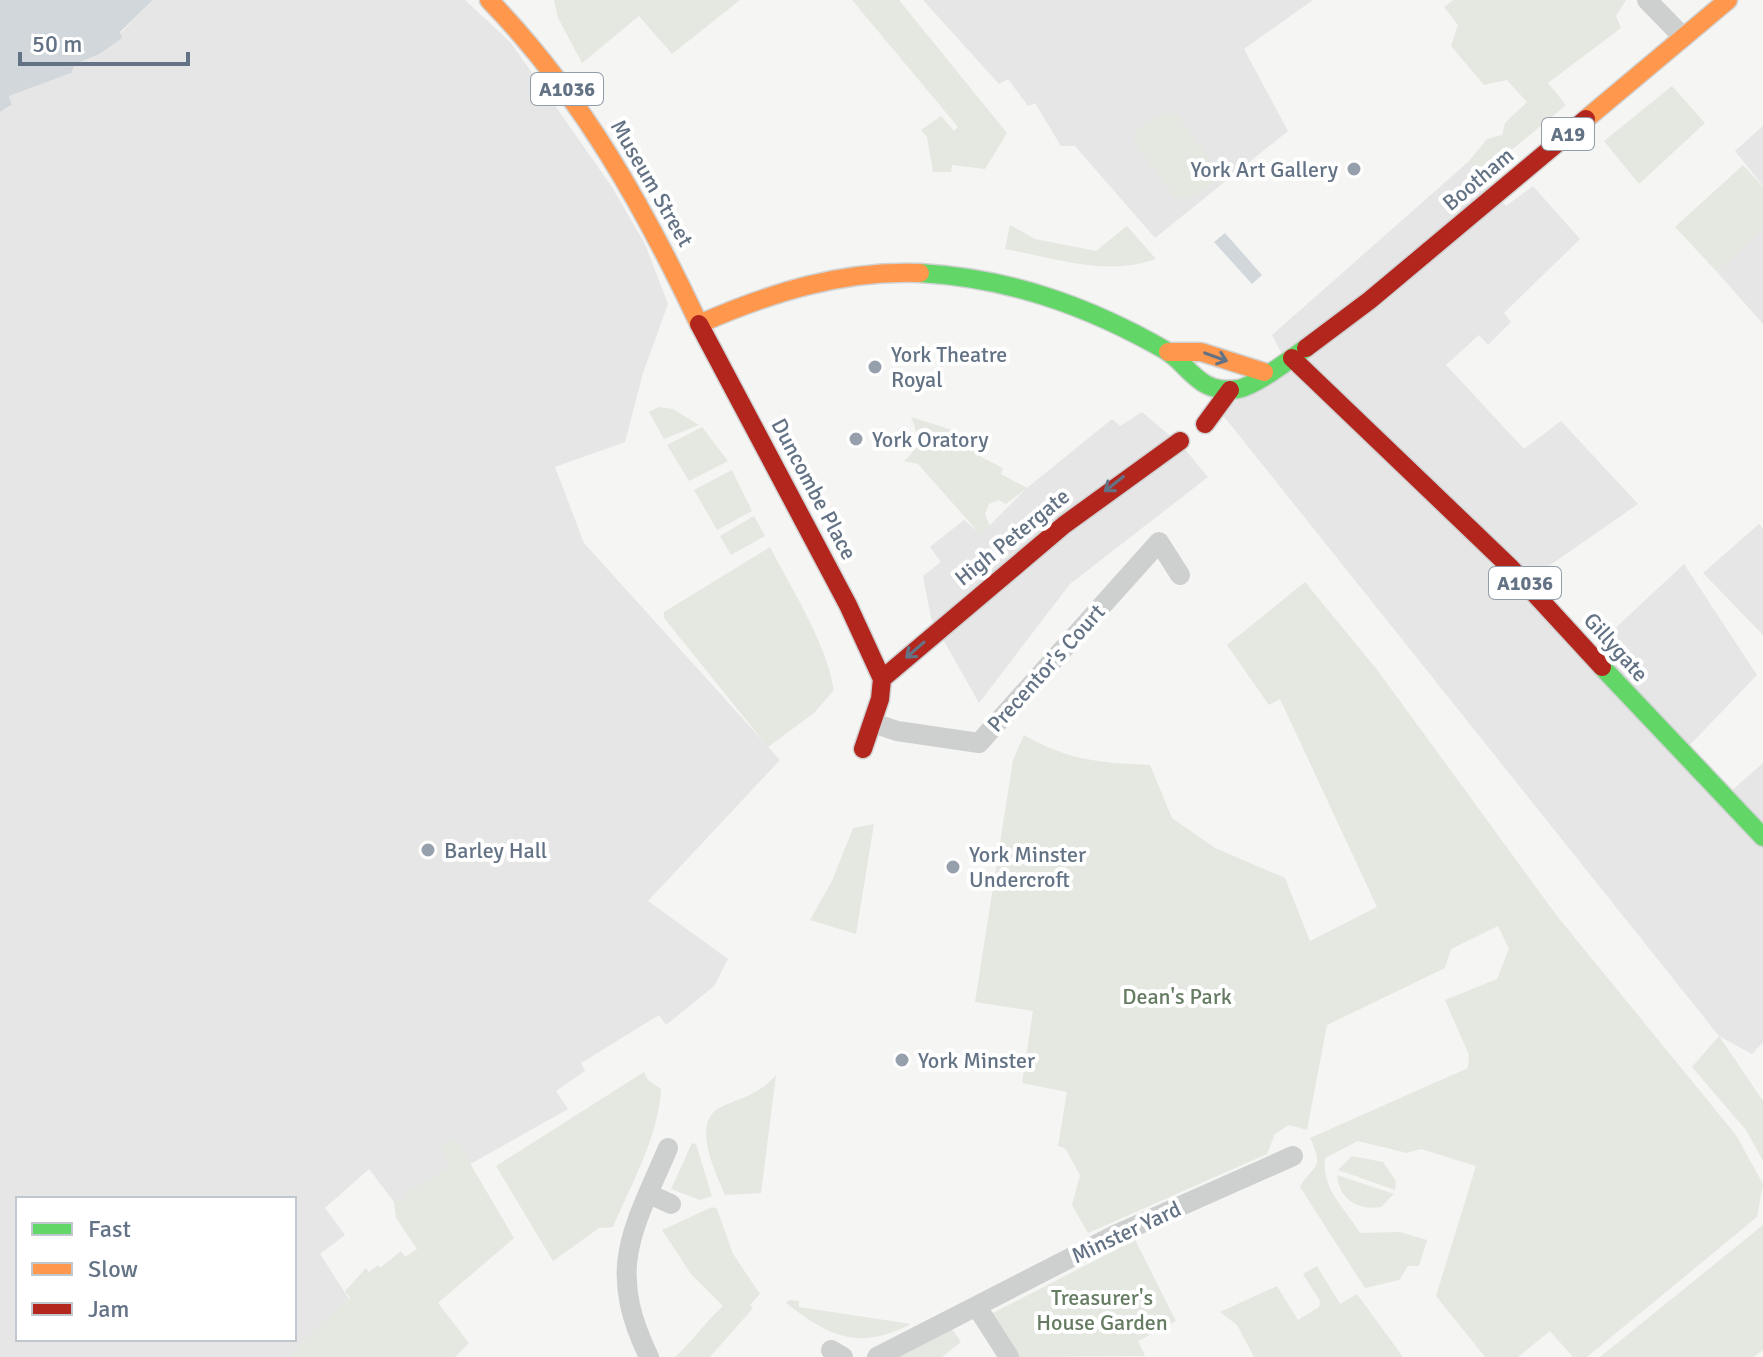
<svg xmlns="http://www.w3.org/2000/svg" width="1763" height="1357" viewBox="0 0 1763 1357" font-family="Signika,sans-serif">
  <rect width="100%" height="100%" fill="#f5f5f3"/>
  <path fill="#e5e6e5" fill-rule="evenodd" d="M 153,0 L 465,0 L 511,43 L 612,187 L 645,244 L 668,304 L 643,373 L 625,442 L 555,467 L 584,543 L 780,760 L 648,901 L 728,959 L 714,986 L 666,1025 L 659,1015 L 581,1063 L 585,1071 L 556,1091 L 568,1109 L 472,1163 L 406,1192 L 404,1200 L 394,1202 L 369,1169 L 325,1208 L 345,1235 L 320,1254 L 349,1299 L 307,1336 L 297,1357 L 0,1357 L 0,112 L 12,106 L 9,96 L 70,73 L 75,64 L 99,55 ZM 18,1199 L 294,1199 L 294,1339 L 18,1339 Z
    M 923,0 L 1313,0 L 1244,49 L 1288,131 L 1155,238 L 1075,146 L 1061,146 L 1035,103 L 1028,106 L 1008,79 L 999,84 Z
    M 1763,126 L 1763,186 L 1735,151 Z
    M 1468,162 L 1506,206 L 1533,186 L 1580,239 L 1504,313 L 1511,322 L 1488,345 L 1479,335 L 1446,365 L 1524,449 L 1561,421 L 1638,504 L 1533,577 L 1595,647 L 1684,564 L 1757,675 L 1685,750 L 1730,792 L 1763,763 L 1763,1042 L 1752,1054 L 1719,1036 L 1222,414 L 1283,356 L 1272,335 Z
    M 1763,227 L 1763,324 L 1717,272 Z
    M 1142,412 L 1183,447 L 1208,477 L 1070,584 L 979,703 L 931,618 L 923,576 L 941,562 L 930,547 L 964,520 L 981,534 L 1027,488 L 1112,419 L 1120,426 Z
    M 1759,524 L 1763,529 L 1763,635 L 1703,573 Z"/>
  <path fill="#e4e8e1" d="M 554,0 L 740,0 L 672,54 L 639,16 L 582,63 L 558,18 Z
    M 852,0 L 899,0 L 1007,133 L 985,169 L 952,165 L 951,172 L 933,172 L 927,137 L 921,130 L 941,116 L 954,131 L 958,127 Z
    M 1453,0 L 1626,0 L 1616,16 L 1621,28 L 1548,83 L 1566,105 L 1480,176 L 1468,162 L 1487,139 L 1502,135 L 1505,123 L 1527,102 L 1507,80 L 1484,85 L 1451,46 L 1458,25 L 1444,7 Z
    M 1672,86 L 1705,123 L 1639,184 L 1604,141 Z
    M 1165,113 L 1178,115 L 1219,173 L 1219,180 L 1190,198 L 1175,198 L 1134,141 L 1136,130 Z
    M 1743,165 L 1763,187 L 1763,227 L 1717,272 L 1675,227 Z
    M 1010,225 L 1035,239 L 1096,251 L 1127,226 L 1156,259 C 1105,277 1056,258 1005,249 Z
    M 659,407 L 673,409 L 699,425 L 664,439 L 649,412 Z
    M 911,417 L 987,441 L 981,457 L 1003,468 L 1001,474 L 1027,488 L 1006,504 L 999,500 L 989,504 L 985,514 L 990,527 L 981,535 L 918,464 L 904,461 C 921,446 919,437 911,417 Z
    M 702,427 L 728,461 L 689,481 L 667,445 Z
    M 732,470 L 752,511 L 717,530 L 694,490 Z
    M 754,516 L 765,536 L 731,555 L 720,536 Z
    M 770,547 C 793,592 825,640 834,690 L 814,713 L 768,747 L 664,618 L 664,612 Z
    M 1305,582 L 1378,671 L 1557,916 L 1736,1135 L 1763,1184 L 1757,1217 L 1587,1357 L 1573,1357 L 1550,1331 L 1518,1357 L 1485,1357 L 1436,1296 L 1476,1166 L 1421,1149 L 1407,1153 L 1358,1141 L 1325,1158 C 1321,1189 1345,1208 1360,1233 L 1400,1232 L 1427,1240 L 1419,1266 L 1408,1266 L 1399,1280 L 1365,1288 L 1300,1187 C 1314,1163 1325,1170 1310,1138 L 1468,1068 L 1469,1055 L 1445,1000 L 1497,979 L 1509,949 L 1498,926 L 1451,949 L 1445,968 L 1327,1025 L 1307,1130 L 1289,1125 L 1275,1134 L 1267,1154 L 1088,1233 L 1072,1205 L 1080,1175 L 1065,1148 L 1058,1146 L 1067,1092 L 1022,1083 L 1033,1011 L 975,1002 L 1013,760 L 1024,735 C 1067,760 1101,763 1150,765 L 1172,818 L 1215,848 L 1285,878 L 1310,941 L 1377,907 L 1280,699 L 1269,705 L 1227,645 Z
    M 874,824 L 856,934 L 810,920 L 832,881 L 853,828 Z
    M 1719,1036 L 1763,1101 L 1763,1161 L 1746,1130 L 1692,1067 Z
    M 644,1072 L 648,1080 L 661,1089 C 658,1138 632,1182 613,1227 L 599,1228 L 553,1261 L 496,1166 Z
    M 776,1075 L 761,1193 L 725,1195 C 715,1171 689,1120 723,1106 C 746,1096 760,1093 776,1075 Z
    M 455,1138 L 514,1238 L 438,1303 L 469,1343 L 455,1357 L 290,1357 L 307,1336 L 350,1298 L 345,1291 L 366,1268 L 369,1272 L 378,1265 L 380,1268 L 401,1251 L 405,1257 L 417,1249 L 396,1218 L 394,1202 L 404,1200 L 405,1192 L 450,1168 L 440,1147 Z
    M 692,1143 L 696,1144 L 712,1196 L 700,1200 L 671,1189 Z
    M 1352,1156 L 1383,1162 L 1396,1181 L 1395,1190 L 1338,1170 Z
    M 1337,1175 L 1394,1194 L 1381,1207 C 1358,1211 1339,1199 1337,1175 Z
    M 712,1207 L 717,1209 L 733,1254 L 760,1294 L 750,1305 L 753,1308 L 710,1357 L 675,1357 C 694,1340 704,1323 723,1306 L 691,1274 L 662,1230 Z
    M 1763,1225 L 1763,1350 L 1754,1357 L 1600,1357 Z
    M 1135,1240 L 1176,1321 L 1138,1341 L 1145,1356 L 1018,1357 L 991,1314 Z
    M 1317,1266 L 1340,1304 L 1357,1294 L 1403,1357 L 1254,1357 L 1237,1325 L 1220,1312 L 1277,1286 L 1298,1320 L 1319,1307 L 1320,1301 L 1303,1274 Z
    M 790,1300 L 799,1301 L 799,1307 L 911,1324 C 859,1351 830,1337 786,1303 Z
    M 951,1328 L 961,1342 L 942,1357 L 897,1357 Z"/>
  <path fill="#d1d7da" d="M 0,0 L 153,0 L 120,32 L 122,38 L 98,55 L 75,64 L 71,73 L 9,96 L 12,105 L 0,112 Z
    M 1225,233 L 1262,275 L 1252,284 L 1214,242 Z"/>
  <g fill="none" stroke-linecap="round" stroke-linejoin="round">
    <defs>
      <path id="fast" d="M 920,273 C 1009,278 1088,306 1165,350 C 1190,365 1198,395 1238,389 C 1255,386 1291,359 1306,348
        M 1602,667 L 1763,837"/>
      <path id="slow" d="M 489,0 C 581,95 643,205 699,324 C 770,293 841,270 920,273
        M 1586,119 L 1728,0
        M 1168,352 L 1201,352 L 1264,372"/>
      <path id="jam" d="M 699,324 L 848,605 L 882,679 L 880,699 L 863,749
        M 1306,348 L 1370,300 L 1586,119
        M 1292,358 L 1511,568 L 1602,667
        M 1205,424 L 1230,390
        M 882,679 L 1064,525 L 1180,441"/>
    </defs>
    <use href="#fast" stroke="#d0d2d3" stroke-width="21"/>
    <use href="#slow" stroke="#d0d2d3" stroke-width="21"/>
    <use href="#jam" stroke="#d0d2d3" stroke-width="21"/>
    <path stroke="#ced0d0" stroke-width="20" d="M 1647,0 L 1682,36
      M 873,723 L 897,731 L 979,743 L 1159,542 L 1180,575
      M 649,1194 L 671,1204
      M 977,1307 L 1009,1357
      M 831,1350 L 843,1357
      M 649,1357 C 606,1268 632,1232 668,1148
      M 877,1357 L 1115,1235 L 1293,1156"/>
    <use href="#fast" stroke="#63d668" stroke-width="18"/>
    <use href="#slow" stroke="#ff974d" stroke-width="18"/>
    <use href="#jam" stroke="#b3261e" stroke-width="18"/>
  </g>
  <defs><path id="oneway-shaft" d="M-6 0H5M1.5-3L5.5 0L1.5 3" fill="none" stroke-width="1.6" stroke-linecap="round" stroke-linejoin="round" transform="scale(2)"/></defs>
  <g stroke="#637385">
    <use href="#oneway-shaft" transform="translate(1216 357) rotate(20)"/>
    <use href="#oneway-shaft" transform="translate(1114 484) rotate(142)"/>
    <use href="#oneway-shaft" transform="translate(915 650) rotate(139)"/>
  </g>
  <g fill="#96a0ac" stroke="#fff" stroke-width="3">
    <circle cx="1354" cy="169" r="8"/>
    <circle cx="875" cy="367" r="8"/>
    <circle cx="856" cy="439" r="8"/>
    <circle cx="428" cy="850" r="8"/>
    <circle cx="953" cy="867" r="8"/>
    <circle cx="902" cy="1060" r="8"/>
  </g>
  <g text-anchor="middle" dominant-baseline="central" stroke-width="8" stroke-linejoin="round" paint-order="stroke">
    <g fill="#fff" stroke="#929daa" stroke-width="2">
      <rect x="531" y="73" width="72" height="32" rx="6"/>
      <rect x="1542" y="118" width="52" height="32" rx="6"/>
      <rect x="1489" y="567" width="72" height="32" rx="6"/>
    </g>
    <g font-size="20" font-weight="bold" fill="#637385">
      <text x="567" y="89">A1036</text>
      <text x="1568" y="134">A19</text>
      <text x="1525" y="583">A1036</text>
    </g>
    <g font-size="22" fill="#637385" stroke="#fff" text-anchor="start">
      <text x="1338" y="169" text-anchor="end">York Art Gallery</text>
      <text x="891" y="354">York Theatre<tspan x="891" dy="25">Royal</tspan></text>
      <text x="872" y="439">York Oratory</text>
      <text x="444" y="850">Barley Hall</text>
      <text x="969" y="854">York Minster<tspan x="969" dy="25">Undercroft</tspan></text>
      <text x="918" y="1060">York Minster</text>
    </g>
    <g font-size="22" fill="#637385" stroke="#fff">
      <text transform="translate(1478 179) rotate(-40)">Bootham</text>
      <text transform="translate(652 183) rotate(60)">Museum Street</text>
      <text transform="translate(814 489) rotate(62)">Duncombe Place</text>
      <text transform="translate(1012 537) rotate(-39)">High Petergate</text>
      <text transform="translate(1616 647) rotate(48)">Gillygate</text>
      <text transform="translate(1046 668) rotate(-48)">Precentor's Court</text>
      <text transform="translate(1126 1232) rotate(-25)">Minster Yard</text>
    </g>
    <g font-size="22" fill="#657c62" stroke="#fff">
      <text x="1177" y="996">Dean's Park</text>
      <text x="1102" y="1297">Treasurer's<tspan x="1102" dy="25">House Garden</tspan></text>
    </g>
  </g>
  <rect x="16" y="1197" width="280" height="144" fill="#ffffff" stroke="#c1c7ce" stroke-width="2"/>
  <rect x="32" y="1223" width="40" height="12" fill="#63d668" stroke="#c1c7ce" stroke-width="2"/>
  <text x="88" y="1237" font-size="24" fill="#637385">Fast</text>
  <rect x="32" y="1263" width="40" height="12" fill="#ff974d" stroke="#c1c7ce" stroke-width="2"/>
  <text x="88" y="1277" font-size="24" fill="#637385">Slow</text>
  <rect x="32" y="1303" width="40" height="12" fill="#b3261e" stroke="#c1c7ce" stroke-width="2"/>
  <text x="88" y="1317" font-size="24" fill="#637385">Jam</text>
  <path d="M20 52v12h168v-12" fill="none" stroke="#637385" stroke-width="4"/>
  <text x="32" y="52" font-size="24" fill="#637385" stroke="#ffffff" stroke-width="6" paint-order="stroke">50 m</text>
</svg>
